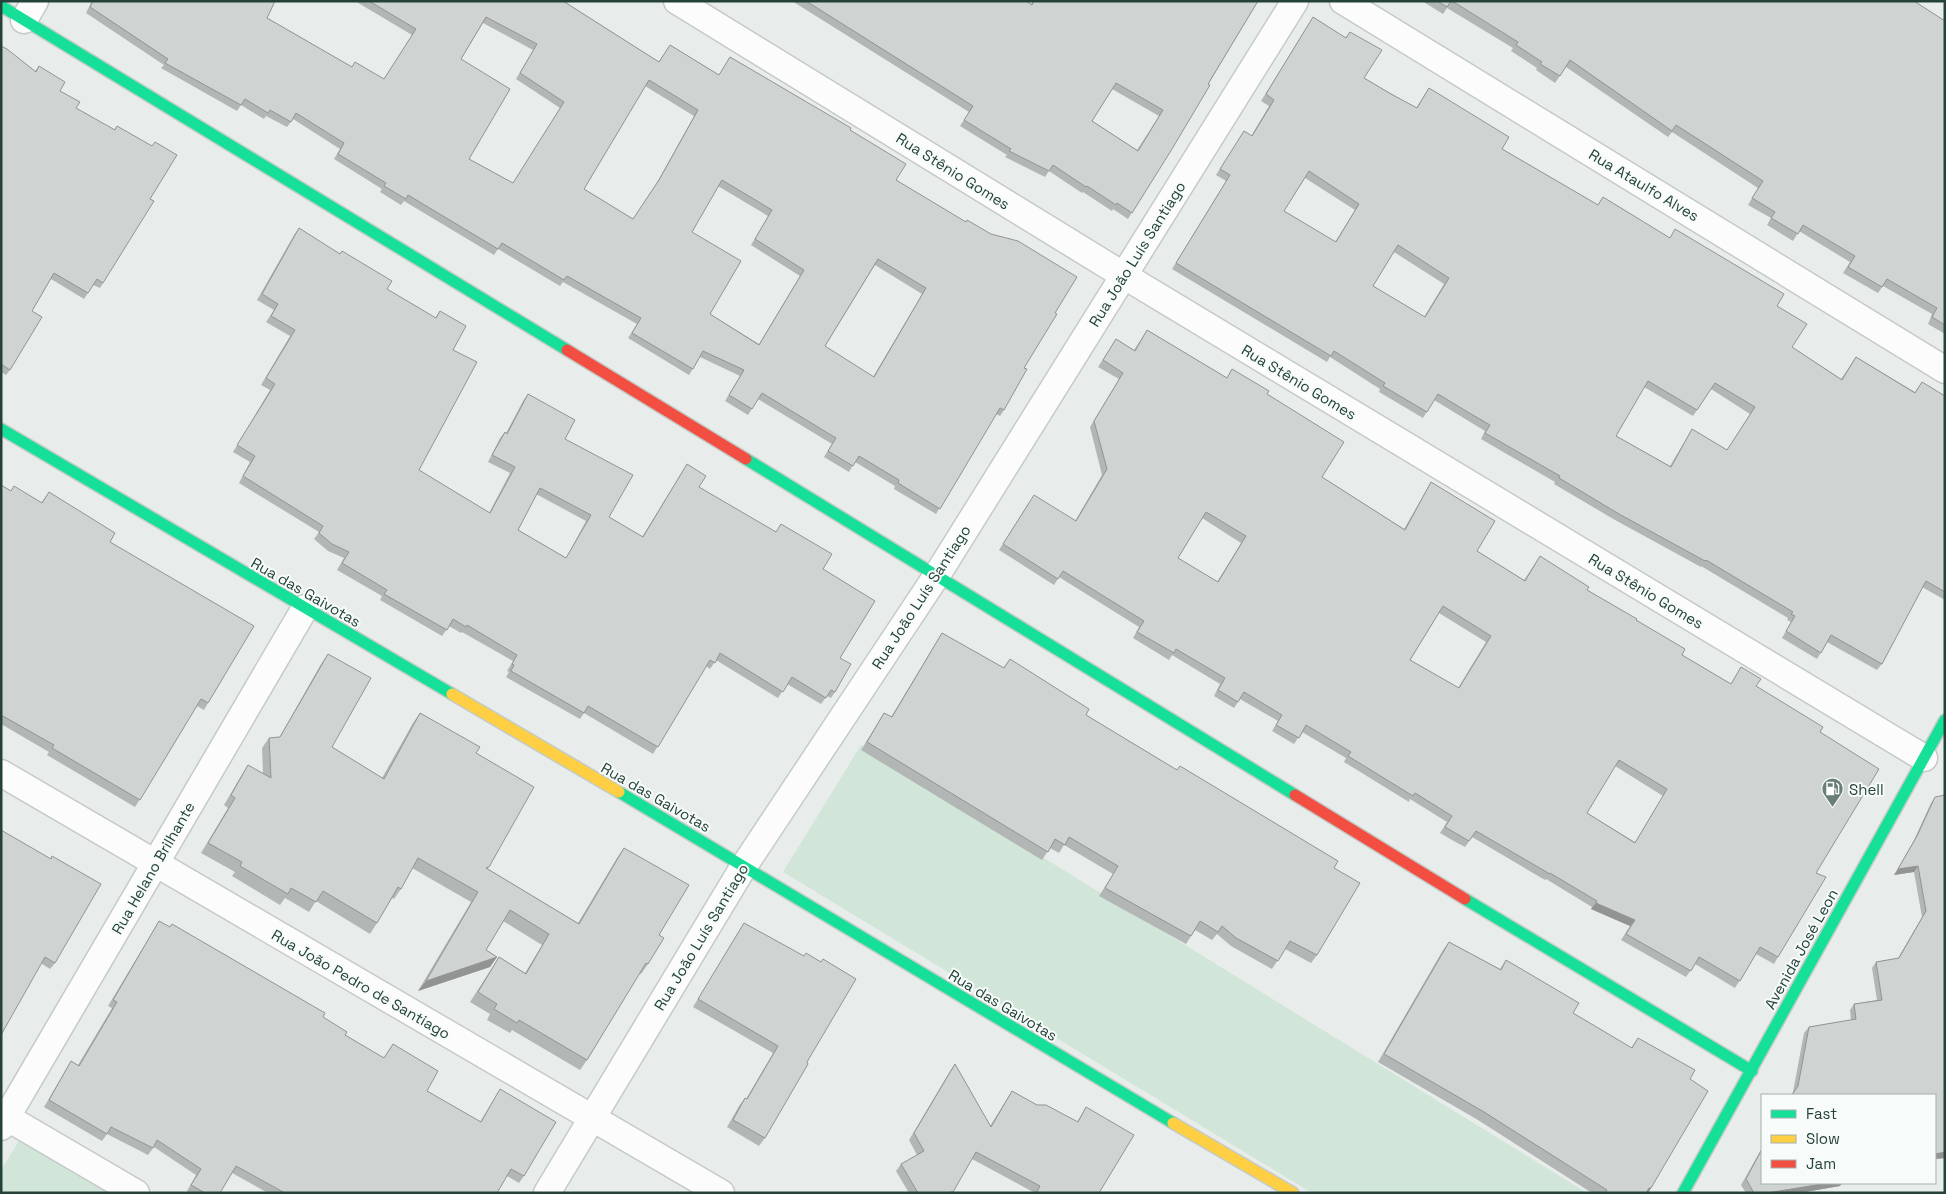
<svg xmlns="http://www.w3.org/2000/svg" width="1946" height="1194" viewBox="0 0 1946 1194" font-family="'Space Grotesk',sans-serif">
  <rect width="100%" height="100%" fill="#e8edeb"/>
  <path fill="#d1e6d8" d="M 861,745 L 1587,1193 L 1312,1193 L 783,872 Z
    M 20,1139 L 111,1193 L 1,1193 L 1,1170 Z"/>
  <g fill="none" stroke-linecap="round" stroke-linejoin="round">
    <defs>
      <path id="street" d="M 677,1 L 1123,275 L 1924,758
        M 1343,1 L 1945,370
        M 24,20 L 35,1
        M 1,773 L 721,1193
        M 1,1114 L 136,1193
        M 1,1127 L 305,608
        M 547,1193 L 744,866 L 937,575 L 1295,1"/>
      <path id="fast" d="M 1,6 L 567,350
        M 1,429 L 452,694
        M 746,459 L 1295,795
        M 619,792 L 1173,1123
        M 1465,899 L 1752,1071
        M 1683,1193 L 1945,720"/>
      <path id="slow" d="M 452,694 L 619,792
        M 1173,1123 L 1293,1193"/>
      <path id="jam" d="M 567,350 L 746,459
        M 1295,795 L 1465,899"/>
    </defs>
    <use href="#street" stroke="#c5cac8" stroke-width="29"/>
    <use href="#fast" stroke="#c3cbc8" stroke-width="14"/>
    <use href="#slow" stroke="#c3cbc8" stroke-width="14"/>
    <use href="#jam" stroke="#c3cbc8" stroke-width="14"/>
    <use href="#street" stroke="#fcfcfc" stroke-width="26"/>
    <use href="#fast" stroke="#16e098" stroke-width="11"/>
    <use href="#slow" stroke="#ffcf43" stroke-width="11"/>
    <use href="#jam" stroke="#f24e42" stroke-width="11"/>
  </g>
  <path fill="#b2b6b5" fill-rule="evenodd" d="M 92,1 L 275,1 L 267,18 L 352,67 L 384,79 L 412,35 L 355,1 L 563,1 L 659,62 L 670,45 L 719,75 L 730,57 L 850,130 L 896,180 L 1055,313 L 1024,368 L 1004,410 L 1000,416 L 996,414 L 936,514 L 894,489 L 895,486 L 855,462 L 849,472 L 824,457 L 832,444 L 758,399 L 748,415 L 725,401 L 740,376 L 700,357 L 689,375 L 628,338 L 637,324 L 563,282 L 560,286 L 498,249 L 494,255 L 404,201 L 401,205 L 380,192 L 382,189 L 334,159 L 340,149 L 293,119 L 287,127 L 266,116 L 264,119 L 241,105 L 237,111 L 161,68 L 164,65 L 86,13 ZM 483,23 L 533,50 L 516,79 L 560,108 L 513,183 L 469,159 L 461,59 ZM 645,86 L 694,116 L 655,186 L 633,219 L 584,189 ZM 718,186 L 768,216 L 751,245 L 800,276 L 759,344 L 710,314 L 692,232 ZM 875,265 L 922,294 L 873,377 L 825,346 Z
    M 792,1 L 1026,1 L 1031,4 L 1033,1 L 1258,1 L 1128,219 L 1113,209 L 1112,211 L 1083,192 L 1082,193 L 1049,171 L 1045,177 L 1005,157 L 1007,155 L 960,126 L 969,112 ZM 1112,89 L 1159,116 L 1137,150 L 1092,121 Z
    M 1422,1 L 1914,1 L 1945,21 L 1945,334 L 1928,324 L 1932,314 L 1883,286 L 1878,293 L 1843,273 L 1850,262 L 1799,231 L 1793,241 L 1767,225 L 1771,218 L 1748,205 L 1758,188 L 1672,132 L 1668,137 L 1566,67 L 1555,83 L 1536,70 L 1537,68 L 1511,51 L 1513,48 L 1447,8 L 1443,14 Z
    M 1313,17 L 1345,38 L 1350,32 L 1364,78 L 1416,108 L 1429,88 L 1502,149 L 1598,205 L 1603,197 L 1777,306 L 1792,347 L 1841,379 L 1856,357 L 1915,392 L 1922,382 L 1945,396 L 1945,600 L 1922,587 L 1882,664 L 1877,670 L 1827,642 L 1817,659 L 1782,638 L 1791,622 L 1787,620 L 1788,618 L 1701,566 L 1701,567 L 1615,520 L 1554,484 L 1555,482 L 1481,439 L 1485,431 L 1462,417 L 1434,400 L 1423,418 L 1379,392 L 1380,389 L 1330,357 L 1327,362 L 1172,269 L 1226,181 L 1216,175 L 1244,131 L 1251,136 L 1269,106 L 1261,101 ZM 1305,178 L 1355,210 L 1335,242 L 1284,211 ZM 1394,252 L 1444,284 L 1424,317 L 1373,286 ZM 1644,387 L 1693,416 L 1711,389 L 1750,414 L 1727,450 L 1692,429 L 1670,466 L 1616,436 Z
    M 1,46 L 35,71 L 39,66 L 60,91 L 76,108 L 114,130 L 117,126 L 150,199 L 103,283 L 100,288 L 93,285 L 84,299 L 51,279 L 32,311 L 10,370 L 6,375 L 1,372 Z
    M 299,228 L 387,289 L 435,318 L 440,311 L 453,350 L 419,470 L 489,513 L 510,473 L 488,462 L 500,438 L 505,432 L 506,433 L 523,401 L 528,394 L 565,439 L 609,517 L 642,537 L 687,464 L 699,487 L 823,569 L 840,658 L 835,692 L 831,698 L 827,696 L 821,704 L 787,684 L 778,698 L 716,660 L 710,669 L 706,666 L 653,754 L 584,713 L 580,719 L 506,677 L 509,672 L 507,671 L 513,661 L 462,632 L 461,633 L 449,626 L 442,636 L 380,600 L 382,596 L 337,570 L 344,558 L 328,551 L 314,539 L 319,532 L 239,483 L 250,462 L 233,452 L 270,390 L 261,385 L 290,336 L 266,322 L 274,310 L 257,300 L 294,235 ZM 536,494 L 586,521 L 566,558 L 518,530 Z
    M 1147,330 L 1227,378 L 1232,369 L 1267,394 L 1322,477 L 1404,529 L 1427,489 L 1431,482 L 1477,551 L 1524,580 L 1540,556 L 1587,590 L 1636,620 L 1682,655 L 1731,684 L 1741,667 L 1756,686 L 1820,732 L 1816,873 L 1778,957 L 1774,964 L 1756,954 L 1735,988 L 1695,964 L 1686,977 L 1621,940 L 1630,926 L 1591,909 L 1592,907 L 1546,879 L 1545,880 L 1472,837 L 1465,847 L 1452,840 L 1440,833 L 1447,822 L 1410,799 L 1409,802 L 1344,762 L 1346,758 L 1302,732 L 1294,744 L 1272,731 L 1278,721 L 1240,699 L 1234,708 L 1214,696 L 1220,684 L 1172,655 L 1169,660 L 1133,638 L 1139,627 L 1059,577 L 1054,585 L 999,550 L 1030,501 L 1075,521 L 1102,475 L 1090,427 L 1119,379 L 1098,367 L 1116,339 L 1134,350 ZM 1202,518 L 1241,543 L 1217,582 L 1178,558 ZM 1439,613 L 1486,642 L 1458,688 L 1410,660 ZM 1615,766 L 1663,796 L 1635,842 L 1587,813 Z
    M 1,485 L 11,491 L 41,503 L 49,492 L 110,542 L 208,703 L 204,710 L 197,706 L 135,807 L 47,755 L 49,752 L 1,724 Z
    M 942,633 L 1003,668 L 1010,659 L 1086,715 L 1177,770 L 1180,766 L 1334,868 L 1317,955 L 1311,963 L 1285,949 L 1272,969 L 1231,946 L 1217,934 L 1212,940 L 1195,930 L 1186,944 L 1099,896 L 1113,874 L 1064,845 L 1059,853 L 1050,848 L 1042,860 L 861,750 L 879,721 L 884,713 L 891,717 L 937,641 Z
    M 328,654 L 332,747 L 382,778 L 413,723 L 420,713 L 476,753 L 488,869 L 578,923 L 617,858 L 624,848 L 659,935 L 648,964 L 641,974 L 639,973 L 587,1060 L 580,1070 L 512,1030 L 510,1033 L 487,1020 L 490,1014 L 470,1002 L 499,957 L 525,973 L 542,945 L 503,921 L 486,950 L 497,957 L 490,967 L 418,991 L 471,902 L 412,868 L 401,889 L 394,899 L 392,898 L 377,923 L 370,934 L 316,901 L 309,912 L 285,898 L 280,905 L 232,876 L 235,872 L 201,853 L 228,808 L 224,805 L 241,776 L 248,765 L 263,774 L 262,748 L 269,738 L 279,738 L 321,664 Z
    M 1945,795 L 1945,1158 L 1935,1159 L 1935,1095 L 1791,1095 L 1793,1092 L 1804,1033 L 1809,1027 L 1851,1020 L 1850,1010 L 1854,1004 L 1877,1000 L 1872,968 L 1876,962 L 1898,958 L 1922,917 L 1914,872 L 1894,875 L 1913,842 L 1931,803 L 1935,797 Z
    M 52,856 L 55,963 L 50,969 L 42,964 L 50,859 Z
    M 159,921 L 323,1017 L 345,1035 L 384,1058 L 393,1044 L 427,1091 L 480,1122 L 500,1089 L 524,1176 L 519,1183 L 507,1176 L 497,1193 L 268,1193 L 232,1173 L 220,1193 L 189,1193 L 187,1191 L 196,1175 L 154,1147 L 148,1155 L 107,1134 L 102,1141 L 44,1107 L 71,1061 L 78,1065 L 112,1008 L 108,1006 Z
    M 744,923 L 807,1062 L 765,1138 L 759,1146 L 727,1127 L 739,1106 L 745,1098 L 746,1099 L 773,1053 L 693,1007 Z
    M 1449,942 L 1500,969 L 1506,960 L 1573,1013 L 1631,1048 L 1638,1038 L 1690,1079 L 1651,1188 L 1648,1193 L 1592,1193 L 1478,1120 L 1378,1062 L 1443,950 Z
    M 955,1064 L 990,1126 L 1012,1091 L 1037,1105 L 1077,1122 L 1086,1107 L 1099,1193 L 1035,1193 L 972,1159 L 952,1193 L 909,1193 L 896,1171 L 901,1164 L 917,1155 L 909,1140 L 950,1071 Z
    M 1762,1148 L 1762,1183 L 1842,1183 L 1840,1186 L 1799,1193 L 1746,1193 L 1741,1185 Z"/>
  <path fill="#919493" d="M 1918,866 L 1914,872 L 1894,875 L 1898,869 Z
    M 1596,903 L 1635,920 L 1630,926 L 1591,909 Z
    M 497,957 L 490,967 L 418,991 L 426,981 Z
    M 1945,1152 L 1945,1158 L 1935,1159 L 1935,1154 Z
    M 1828,1183 L 1842,1183 L 1840,1186 L 1799,1193 L 1767,1193 Z
    M 1649,1188 L 1651,1188 L 1648,1193 L 1645,1193 Z"/>
  <path fill="#cfd4d2" stroke="#919493" fill-rule="evenodd" d="M 93,1 L 275,1 L 267,18 L 352,67 L 355,62 L 384,79 L 416,29 L 369,1 L 563,1 L 659,62 L 670,45 L 719,75 L 730,57 L 851,128 L 850,130 L 906,164 L 896,180 L 966,222 L 967,220 L 991,234 L 1018,241 L 1077,277 L 1055,313 L 1057,314 L 1024,368 L 1027,369 L 1004,410 L 1000,408 L 940,509 L 898,483 L 899,480 L 859,456 L 853,466 L 828,451 L 836,438 L 762,393 L 752,409 L 729,395 L 744,370 L 703,351 L 693,369 L 632,333 L 641,318 L 567,276 L 564,280 L 502,243 L 498,249 L 408,195 L 406,199 L 384,186 L 386,183 L 338,154 L 344,143 L 296,113 L 291,122 L 270,110 L 268,113 L 245,99 L 241,105 L 165,63 L 168,59 L 90,7 ZM 486,17 L 537,44 L 520,73 L 564,102 L 513,183 L 469,159 L 510,89 L 461,59 ZM 649,80 L 698,110 L 659,180 L 633,219 L 584,189 ZM 722,180 L 772,210 L 755,239 L 804,270 L 759,345 L 710,314 L 741,261 L 692,232 ZM 878,259 L 926,288 L 874,377 L 825,346 Z
    M 806,1 L 1026,1 L 1032,5 L 1034,1 L 1258,1 L 1208,84 L 1210,85 L 1172,149 L 1132,213 L 1117,203 L 1116,205 L 1087,186 L 1086,187 L 1053,165 L 1049,171 L 1009,151 L 1011,149 L 964,120 L 973,106 ZM 1116,83 L 1163,110 L 1138,151 L 1092,121 Z
    M 1437,1 L 1451,1 L 1447,7 Z
    M 1452,1 L 1914,1 L 1945,21 L 1945,325 L 1932,317 L 1937,308 L 1887,279 L 1882,287 L 1848,267 L 1855,256 L 1803,225 L 1798,234 L 1771,218 L 1775,212 L 1752,198 L 1763,181 L 1676,125 L 1672,131 L 1570,60 L 1560,76 L 1540,64 L 1542,62 L 1516,45 L 1518,42 Z
    M 1313,17 L 1346,38 L 1350,32 L 1382,50 L 1364,78 L 1391,94 L 1417,108 L 1429,88 L 1509,137 L 1502,149 L 1581,195 L 1598,205 L 1603,197 L 1670,238 L 1675,229 L 1784,294 L 1777,306 L 1807,324 L 1792,347 L 1842,380 L 1856,357 L 1915,393 L 1922,382 L 1945,396 L 1945,592 L 1926,581 L 1882,664 L 1831,635 L 1821,653 L 1786,631 L 1795,616 L 1791,614 L 1793,612 L 1706,560 L 1705,561 L 1619,514 L 1559,478 L 1560,476 L 1485,433 L 1490,425 L 1466,411 L 1438,394 L 1427,412 L 1383,386 L 1385,383 L 1334,351 L 1331,356 L 1176,263 L 1230,175 L 1220,169 L 1244,131 L 1252,136 L 1274,100 L 1266,94 ZM 1309,171 L 1359,204 L 1336,242 L 1284,211 ZM 1398,245 L 1449,278 L 1425,317 L 1373,286 ZM 1648,381 L 1697,410 L 1715,383 L 1755,407 L 1727,450 L 1692,429 L 1671,467 L 1616,436 Z
    M 1,46 L 7,49 L 36,72 L 39,66 L 65,82 L 60,91 L 80,102 L 76,108 L 115,130 L 117,126 L 152,146 L 155,142 L 177,155 L 150,199 L 154,201 L 103,283 L 97,279 L 88,293 L 54,273 L 32,311 L 42,317 L 10,370 L 1,364 Z
    M 299,228 L 340,254 L 342,251 L 392,281 L 387,289 L 436,318 L 440,311 L 466,326 L 453,350 L 477,362 L 419,470 L 490,513 L 515,467 L 492,455 L 505,432 L 507,434 L 528,394 L 575,420 L 565,439 L 633,475 L 609,517 L 643,537 L 687,464 L 706,476 L 699,487 L 776,532 L 781,524 L 832,554 L 823,569 L 875,601 L 840,658 L 851,664 L 835,692 L 831,690 L 826,698 L 792,677 L 783,692 L 720,653 L 715,663 L 710,660 L 658,747 L 588,706 L 584,713 L 511,671 L 514,665 L 512,664 L 517,655 L 467,625 L 466,627 L 453,619 L 447,630 L 384,594 L 387,590 L 342,563 L 349,552 L 332,544 L 319,533 L 323,526 L 243,476 L 255,456 L 237,445 L 275,384 L 266,378 L 295,330 L 271,316 L 278,304 L 262,294 ZM 540,488 L 591,515 L 566,558 L 518,530 Z
    M 1147,330 L 1227,378 L 1232,369 L 1269,391 L 1267,394 L 1344,442 L 1322,477 L 1405,530 L 1431,482 L 1495,521 L 1477,551 L 1525,581 L 1540,556 L 1589,587 L 1587,590 L 1637,619 L 1636,620 L 1685,649 L 1682,655 L 1731,684 L 1741,667 L 1761,679 L 1756,686 L 1823,727 L 1820,732 L 1879,769 L 1816,873 L 1826,877 L 1778,957 L 1760,947 L 1740,981 L 1699,957 L 1691,971 L 1626,934 L 1635,920 L 1596,903 L 1597,901 L 1550,873 L 1550,874 L 1476,831 L 1469,841 L 1445,827 L 1452,816 L 1415,793 L 1413,796 L 1348,756 L 1351,752 L 1306,725 L 1299,738 L 1276,725 L 1282,715 L 1244,692 L 1238,702 L 1218,690 L 1225,678 L 1176,649 L 1174,653 L 1137,632 L 1144,621 L 1063,571 L 1058,579 L 1003,544 L 1034,495 L 1076,521 L 1107,469 L 1094,421 L 1123,373 L 1103,360 L 1116,339 L 1135,351 ZM 1206,512 L 1246,536 L 1218,582 L 1178,558 ZM 1443,606 L 1491,636 L 1459,688 L 1410,660 ZM 1619,760 L 1667,789 L 1635,843 L 1587,813 Z
    M 1,485 L 11,491 L 14,486 L 42,503 L 49,492 L 115,533 L 110,542 L 254,626 L 208,703 L 201,699 L 140,800 L 52,748 L 54,745 L 1,715 Z
    M 942,633 L 1004,668 L 1010,659 L 1089,709 L 1086,715 L 1177,770 L 1180,766 L 1338,861 L 1334,868 L 1360,883 L 1317,955 L 1290,941 L 1278,961 L 1236,938 L 1222,926 L 1218,932 L 1200,921 L 1191,936 L 1105,888 L 1118,866 L 1069,837 L 1065,845 L 1055,839 L 1048,852 L 867,742 L 884,713 L 892,717 Z
    M 328,654 L 371,678 L 332,747 L 384,779 L 420,713 L 480,747 L 476,753 L 534,787 L 489,867 L 486,868 L 579,924 L 624,848 L 689,885 L 659,935 L 664,938 L 648,964 L 646,963 L 587,1060 L 519,1020 L 517,1023 L 494,1009 L 497,1004 L 478,992 L 499,957 L 526,974 L 549,934 L 510,910 L 486,950 L 497,957 L 426,981 L 478,892 L 418,858 L 401,889 L 398,887 L 377,923 L 323,891 L 316,902 L 291,888 L 288,894 L 240,866 L 242,862 L 208,843 L 235,798 L 231,795 L 248,765 L 271,778 L 269,738 L 280,737 Z
    M 1945,795 L 1945,1152 L 1935,1154 L 1935,1095 L 1792,1095 L 1798,1086 L 1809,1027 L 1856,1019 L 1854,1004 L 1882,1000 L 1876,962 L 1899,958 L 1926,911 L 1918,866 L 1898,869 L 1917,836 L 1935,797 Z
    M 1,830 L 51,859 L 52,856 L 101,884 L 55,963 L 45,957 L 1,1035 Z
    M 159,921 L 170,927 L 172,924 L 325,1013 L 323,1017 L 347,1032 L 345,1035 L 384,1058 L 393,1044 L 438,1071 L 427,1091 L 481,1122 L 500,1089 L 556,1122 L 524,1176 L 511,1169 L 497,1193 L 285,1193 L 236,1166 L 220,1193 L 205,1193 L 191,1185 L 201,1169 L 157,1140 L 153,1148 L 111,1127 L 107,1134 L 49,1100 L 71,1061 L 79,1066 L 117,1002 L 113,1000 Z
    M 744,923 L 804,956 L 806,953 L 821,962 L 823,959 L 856,979 L 807,1062 L 808,1064 L 765,1138 L 733,1120 L 745,1098 L 747,1099 L 778,1046 L 698,999 Z
    M 1449,942 L 1501,970 L 1506,960 L 1579,1003 L 1573,1013 L 1632,1048 L 1638,1038 L 1695,1070 L 1690,1079 L 1708,1091 L 1651,1188 L 1649,1188 L 1646,1193 L 1605,1193 L 1607,1190 L 1484,1112 L 1384,1054 Z
    M 955,1064 L 991,1127 L 1012,1091 L 1037,1105 L 1046,1105 L 1078,1122 L 1086,1107 L 1134,1135 L 1099,1193 L 1039,1193 L 1037,1192 L 1040,1186 L 976,1152 L 953,1192 L 950,1192 L 948,1193 L 918,1193 L 901,1164 L 924,1151 L 914,1133 Z
    M 1762,1149 L 1762,1183 L 1828,1183 L 1767,1193 L 1754,1193 L 1746,1179 Z"/>
  <defs>
    <symbol id="fuel-pin" viewBox="-11 -11 22 30"><path d="M0 17L-7.5 6A9.5 9.5 0 1 1 7.5 6Z" fill="#697e78" stroke="#f7fbf9"/><path d="M-5.5-6h7V0h2V4h1.3V-2.5L3-4.5l.8-.8L6-3V5H2.5V1h-1V6h-7ZM-4.2-4.7v3.2H.2V-4.7Z" fill="#fff"/></symbol>
  </defs>
  <g fill-rule="evenodd">
    <use href="#fuel-pin" x="1820" y="776" width="25" height="34"/>
  </g>
  <g text-anchor="middle" dominant-baseline="central" stroke-width="4" stroke-linejoin="round" paint-order="stroke">
    <g font-size="15" fill="#24423a" stroke="#f7fbf9">
      <text transform="translate(953 171) rotate(32)">Rua Stênio Gomes</text>
      <text transform="translate(1644 185) rotate(31)">Rua Ataulfo Alves</text>
      <text transform="translate(1137 254) rotate(-58)">Rua João Luís Santiago</text>
      <text transform="translate(1299 382) rotate(31)">Rua Stênio Gomes</text>
      <text transform="translate(1646 591) rotate(31)">Rua Stênio Gomes</text>
      <text transform="translate(306 592) rotate(30)">Rua das Gaivotas</text>
      <text transform="translate(921 597) rotate(-57)">Rua João Luís Santiago</text>
      <text transform="translate(656 797) rotate(30)">Rua das Gaivotas</text>
      <text transform="translate(153 868) rotate(-60)">Rua Helano Brilhante</text>
      <text transform="translate(701 937) rotate(-59)">Rua João Luís Santiago</text>
      <text transform="translate(1801 949) rotate(-61)">Avenida José Leon</text>
      <text transform="translate(361 984) rotate(30)">Rua João Pedro de Santiago</text>
      <text transform="translate(1003 1005) rotate(31)">Rua das Gaivotas</text>
    </g>
    <g font-size="15" fill="#24423a" stroke="#f7fbf9" text-anchor="start">
      <text x="1849" y="789">Shell</text>
    </g>
  </g>
  <rect width="1946" height="1194" fill="none" stroke="#24423a" stroke-width="5"/>
  <rect x="1761" y="1094" width="175" height="90" fill="#f7fbf9" stroke="#a3b1ad"/>
  <rect x="1771" y="1110" width="25" height="8" fill="#16e098" stroke="#a3b1ad"/>
  <text x="1806" y="1119" font-size="15" fill="#24423a">Fast</text>
  <rect x="1771" y="1135" width="25" height="8" fill="#ffcf43" stroke="#a3b1ad"/>
  <text x="1806" y="1144" font-size="15" fill="#24423a">Slow</text>
  <rect x="1771" y="1160" width="25" height="8" fill="#f24e42" stroke="#a3b1ad"/>
  <text x="1806" y="1169" font-size="15" fill="#24423a">Jam</text>
</svg>
